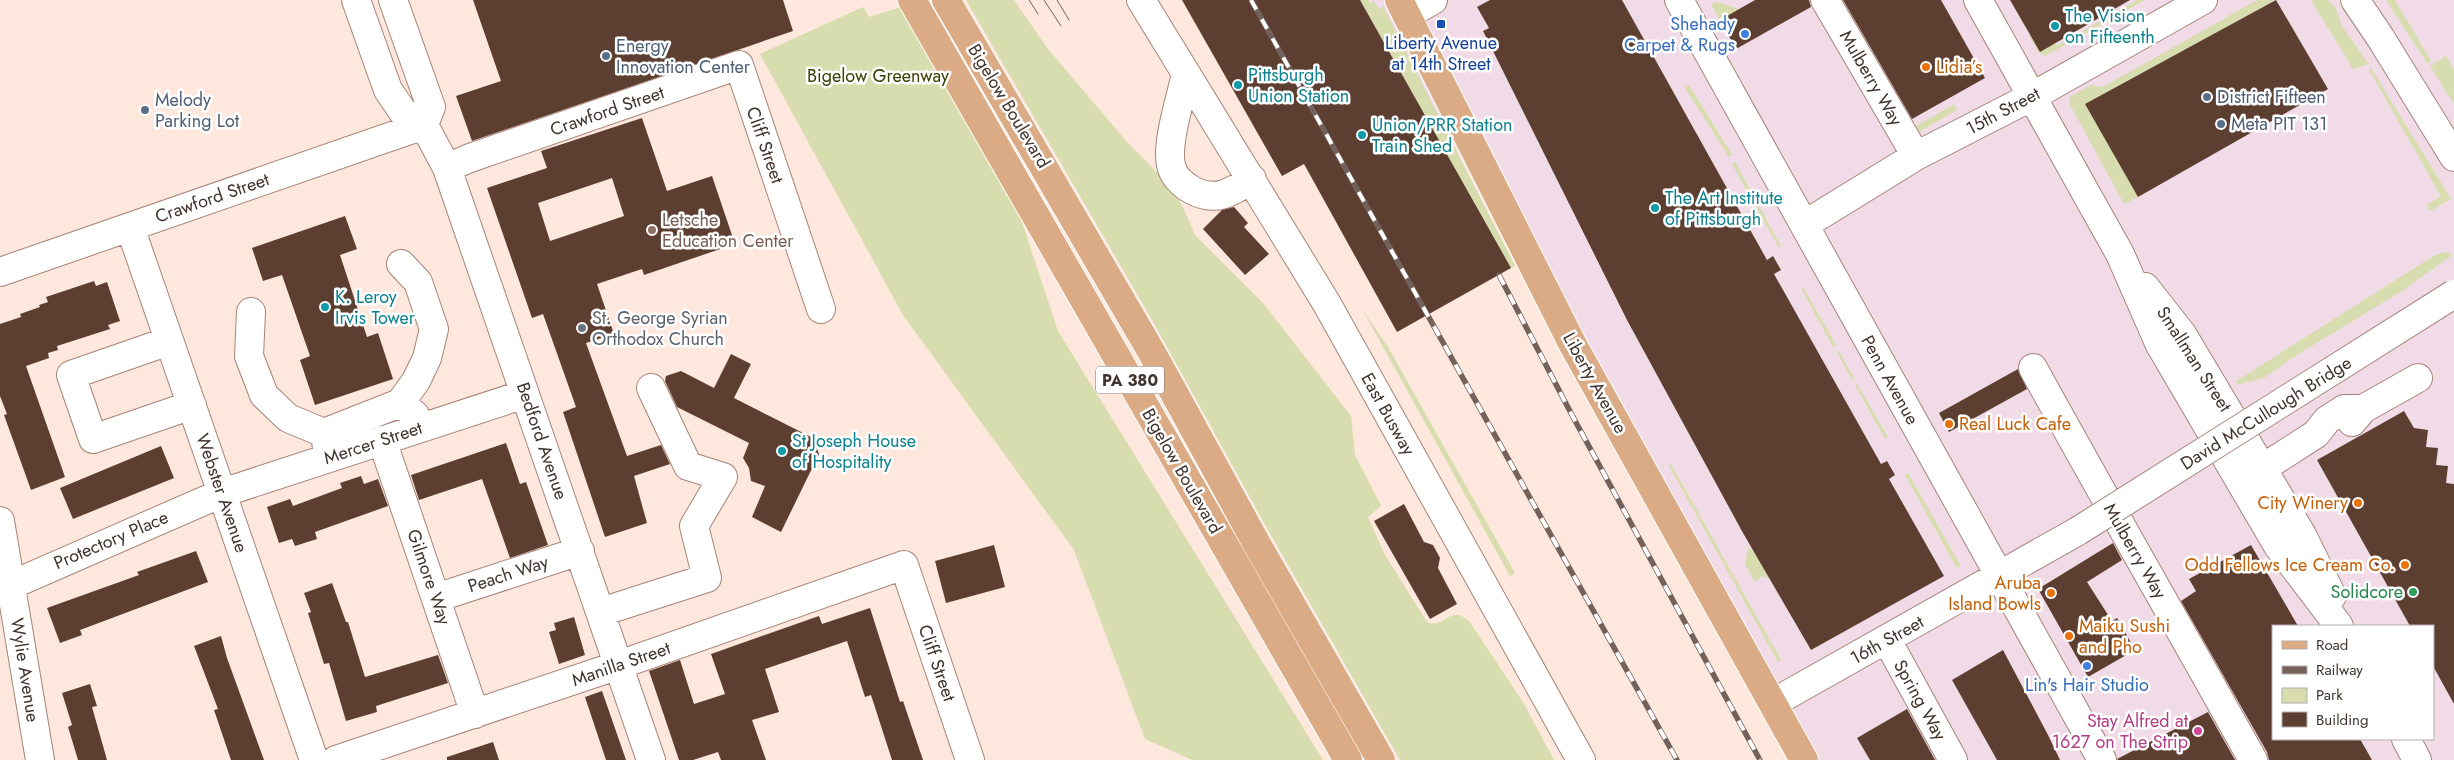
<svg xmlns="http://www.w3.org/2000/svg" width="2454" height="760" viewBox="0 0 2454 760" font-family="Jost,sans-serif">
  <rect width="100%" height="100%" fill="#fee7dd"/>
  <path fill="#f1dbe7" fill-rule="evenodd" d="M 1370,0 L 2454,0 L 2454,760 L 1787,760 L 1528,272 ZM 2273,626 L 2433,626 L 2433,739 L 2273,739 Z"/>
  <path fill="#d7ddaf" d="M 966,0 L 1014,0 L 1048,49 L 1127,142 L 1167,183 L 1182,205 L 1195,235 L 1263,303 L 1351,416 L 1355,455 L 1381,506 L 1368,517 L 1385,555 L 1427,622 C 1445,629 1449,604 1469,621 L 1523,702 L 1554,760 L 1400,760 L 1268,530 L 1151,318 Z
    M 1360,0 L 1369,0 L 1371,3 L 1374,1 L 1379,9 L 1383,6 L 1515,266 L 1510,268 Z
    M 2137,0 L 2145,0 L 2045,56 L 2038,52 L 2029,35 L 2045,26 L 2056,46 Z
    M 2257,0 L 2275,0 L 2232,24 L 2138,197 L 2124,204 L 2070,105 L 2069,97 L 2091,85 L 2103,87 Z
    M 2311,0 L 2328,0 L 2337,10 L 2341,25 L 2369,64 L 2353,69 Z
    M 2386,0 L 2395,0 L 2431,61 L 2427,63 Z
    M 1716,2 L 1739,9 L 1720,20 L 1711,5 Z
    M 863,7 L 869,17 L 901,7 L 1019,213 L 1058,331 L 1323,760 L 1192,760 L 1145,739 L 1074,550 L 903,315 L 760,54 Z
    M 2446,56 L 2454,70 L 2454,104 L 2430,66 Z
    M 2371,68 L 2451,199 L 2432,210 L 2428,209 L 2428,204 L 2441,196 L 2369,70 Z
    M 1689,85 L 1732,155 L 1729,157 L 1685,88 Z
    M 1954,104 L 1957,110 L 1914,135 L 1907,122 L 1912,119 L 1916,126 Z
    M 1735,162 L 1781,246 L 1779,248 L 1732,164 Z
    M 2444,252 L 2450,253 L 2451,256 L 2402,291 L 2292,358 L 2264,378 L 2239,384 L 2235,382 L 2435,255 Z
    M 1803,287 L 1836,345 L 1833,347 L 1801,288 Z
    M 1362,309 L 1388,347 L 1515,573 L 1510,576 Z
    M 1839,351 L 1855,379 L 1852,380 L 1837,352 Z
    M 1857,384 L 1888,437 L 1885,439 L 1855,385 Z
    M 1671,464 L 1781,660 L 1778,662 L 1669,466 Z
    M 1908,473 L 1961,566 L 1957,568 L 1905,475 Z
    M 1748,547 L 1755,553 L 1770,579 L 1762,576 L 1757,581 L 1754,580 L 1745,564 Z"/>
  <path fill="#5d3f32" fill-rule="evenodd" d="M 473,0 L 783,0 L 793,31 L 472,141 L 456,96 L 501,81 Z
    M 1182,0 L 1360,0 L 1511,268 L 1397,332 L 1304,164 L 1282,176 Z
    M 1490,0 L 1622,0 L 1767,260 L 1773,256 L 1781,270 L 1774,274 L 1881,464 L 1887,461 L 1895,475 L 1889,479 L 1944,576 L 1811,650 L 1743,533 L 1627,320 L 1483,31 L 1489,28 L 1477,7 Z
    M 1755,0 L 1809,0 L 1811,7 L 1736,49 L 1720,20 Z
    M 1843,0 L 1941,0 L 1985,78 L 1912,119 Z
    M 2010,0 L 2130,0 L 2040,52 Z
    M 2276,0 L 2328,89 L 2138,197 L 2085,104 Z
    M 642,118 L 667,191 L 712,176 L 735,244 L 644,275 L 642,269 L 597,284 L 614,334 L 586,343 L 627,456 L 661,445 L 670,464 L 634,476 L 647,523 L 605,537 L 563,412 L 576,407 L 543,314 L 532,318 L 487,188 L 547,168 L 541,151 ZM 612,178 L 624,216 L 550,241 L 538,203 Z
    M 1234,207 L 1248,223 L 1244,227 L 1269,254 L 1245,275 L 1203,229 L 1222,210 Z
    M 345,216 L 357,249 L 340,255 L 367,337 L 378,333 L 393,379 L 315,405 L 300,360 L 310,356 L 282,275 L 263,281 L 252,248 Z
    M 94,281 L 96,286 L 107,282 L 120,321 L 108,325 L 110,329 L 57,346 L 58,350 L 48,353 L 49,358 L 26,366 L 65,477 L 31,490 L 4,415 L 7,414 L 0,396 L 0,324 L 21,317 L 20,314 L 40,307 L 39,305 L 48,302 L 46,297 Z
    M 731,354 L 751,364 L 734,398 L 813,438 L 819,454 L 781,532 L 752,517 L 765,486 L 751,481 L 749,468 L 743,458 L 749,443 L 677,407 L 665,381 L 666,376 L 681,371 L 714,388 Z
    M 2018,369 L 2027,389 L 1949,432 L 1939,413 Z
    M 2404,411 L 2414,428 L 2428,430 L 2426,447 L 2438,448 L 2436,465 L 2448,466 L 2446,483 L 2454,484 L 2454,704 L 2433,666 L 2433,626 L 2410,626 L 2317,460 Z
    M 506,443 L 520,484 L 526,482 L 548,545 L 510,558 L 482,479 L 419,500 L 411,475 Z
    M 161,446 L 174,478 L 73,519 L 60,488 Z
    M 361,476 L 364,484 L 378,479 L 388,506 L 315,532 L 317,539 L 295,546 L 292,539 L 279,543 L 267,507 L 290,499 L 293,506 L 342,488 L 340,483 Z
    M 1404,504 L 1424,542 L 1433,545 L 1440,558 L 1438,568 L 1457,604 L 1430,619 L 1374,521 Z
    M 2113,543 L 2122,560 L 2087,582 L 2112,621 L 2117,618 L 2135,650 L 2088,677 L 2038,589 Z
    M 994,545 L 1005,587 L 946,603 L 935,561 Z
    M 2251,545 L 2298,626 L 2273,626 L 2273,739 L 2360,739 L 2372,760 L 2269,760 L 2267,752 L 2181,601 L 2196,591 L 2189,579 Z
    M 196,551 L 208,582 L 80,630 L 82,635 L 60,643 L 47,608 L 139,575 L 137,572 Z
    M 332,583 L 346,622 L 348,622 L 365,677 L 438,655 L 448,683 L 376,706 L 377,712 L 346,721 L 329,663 L 324,664 L 308,613 L 311,612 L 304,593 Z
    M 870,608 L 900,702 L 903,701 L 923,760 L 892,760 L 871,695 L 865,697 L 847,641 L 765,669 L 779,712 L 752,720 L 766,760 L 721,760 L 718,752 L 693,760 L 679,760 L 649,671 L 680,660 L 694,704 L 725,694 L 711,654 L 819,616 L 822,624 Z
    M 574,617 L 585,655 L 559,664 L 549,632 L 556,630 L 554,623 Z
    M 221,636 L 227,658 L 264,760 L 231,760 L 214,710 L 218,709 L 194,646 Z
    M 2003,650 L 2048,735 L 2060,760 L 1997,760 L 1952,680 Z
    M 90,684 L 97,706 L 92,707 L 107,760 L 78,760 L 68,727 L 72,725 L 62,693 Z
    M 602,691 L 626,760 L 606,760 L 585,697 Z
    M 1907,709 L 1935,760 L 1870,760 L 1857,738 Z
    M 2208,712 L 2235,760 L 2118,760 L 2117,759 Z
    M 493,742 L 499,760 L 447,760 L 447,757 Z"/>
  <g fill="none" stroke-linecap="round" stroke-linejoin="round">
    <defs>
      <path id="minor" d="M 356,0 L 388,90 L 403,112 L 424,125 L 447,168 L 651,760
        M 393,0 L 431,107 L 424,125
        M 1141,0 L 1327,304 L 1581,760
        M 1679,0 L 2102,760
        M 1825,0 L 1916,156
        M 1978,0 L 2120,254 L 2160,345 L 2278,546 L 2339,626
        M 2355,0 L 2380,37 L 2454,157
        M 1407,15 L 1433,0
        M 1186,74 C 1181,97 1166,143 1171,165 C 1173,176 1183,185 1192,190 C 1216,203 1232,192 1252,179
        M 447,168 L 470,158 L 739,65 L 821,309
        M 1804,225 L 1916,156 L 2033,96 L 2203,0
        M 130,227 L 314,760
        M 0,272 L 424,125
        M 2145,287 L 2182,334 L 2302,535 L 2332,596
        M 251,312 L 249,356 L 264,395 L 288,418 L 324,433
        M 169,341 L 71,375 L 93,439 L 192,405
        M 2033,368 C 2105,499 2180,629 2253,760
        M 400,403 L 416,381 L 427,358 L 434,329 L 418,282 L 401,264
        M 2352,422 L 2363,409 L 2418,378
        M 382,440 L 475,714
        M 328,451 L 324,433 L 400,403 L 415,415
        M 2250,482 L 2263,468 L 2316,434 L 2327,420 L 2344,409 L 2363,409
        M 0,521 L 40,760
        M 0,590 L 222,493 L 525,394
        M 436,598 L 580,551
        M 601,612 L 707,578 L 694,526 L 723,477 L 688,466 L 651,388
        M 1887,640 L 1953,760
        M 1773,703 L 2078,531
        M 2406,739 L 2417,760
        M 336,760 L 619,665 L 904,565 L 970,760"/>
      <path id="major" d="M 912,0 L 1348,760
        M 946,0 L 1151,351 L 1258,546 L 1381,760
        M 1399,0 L 1573,345 L 1804,760"/>
    </defs>
    <use href="#minor" stroke="#a78476" stroke-width="30"/>
    <use href="#major" stroke="#fff" stroke-width="30"/>
    <use href="#minor" stroke="#fff" stroke-width="28"/>
    <use href="#major" stroke="#daab85" stroke-width="28"/>
    <path stroke="#72625b" stroke-width="1" d="M 1029,0 L 1038,14
      M 1044,0 L 1061,26
      M 1057,0 L 1069,20"/>
    <defs>
      <path id="rail" d="M 1251,0 L 1677,760
        M 1499,275 L 1573,417 L 1760,760"/>
    </defs>
    <use href="#rail" stroke="#72625b" stroke-width="5.5"/>
    <use href="#rail" stroke="#fff" stroke-width="4" stroke-dasharray="11" stroke-linecap="butt"/>
    <defs>
      <path id="minor-bridge" d="M 2078,531 L 2454,294"/>
    </defs>
    <use href="#minor-bridge" stroke="#a78476" stroke-width="30" stroke-linecap="butt"/>
    <use href="#minor-bridge" stroke="#fff" stroke-width="28"/>
  </g>
  <rect fill="#1a4fb4" stroke="#fff" stroke-width="2" x="1436" y="19" width="10" height="10" rx="2.5"/>
  <g fill="#0f9aa8" stroke="#fff" stroke-width="2">
    <circle cx="2055" cy="26" r="5"/>
    <circle cx="1238" cy="85" r="5"/>
    <circle cx="1362" cy="135" r="5"/>
    <circle cx="1655" cy="208" r="5"/>
    <circle cx="325" cy="307" r="5"/>
    <circle cx="782" cy="451" r="5"/>
  </g>
  <g fill="#3f7fe0" stroke="#fff" stroke-width="2">
    <circle cx="1745" cy="34" r="5"/>
    <circle cx="2087" cy="666" r="5"/>
  </g>
  <g fill="#5c6f8a" stroke="#fff" stroke-width="2">
    <circle cx="606" cy="56" r="5"/>
    <circle cx="2207" cy="97" r="5"/>
    <circle cx="145" cy="110" r="5"/>
    <circle cx="2221" cy="124" r="5"/>
  </g>
  <g fill="#e8710a" stroke="#fff" stroke-width="2">
    <circle cx="1926" cy="67" r="5"/>
    <circle cx="1949" cy="424" r="5"/>
    <circle cx="2358" cy="503" r="5"/>
    <circle cx="2405" cy="565" r="5"/>
    <circle cx="2051" cy="593" r="5"/>
    <circle cx="2069" cy="636" r="5"/>
  </g>
  <circle fill="#8d6e63" stroke="#fff" stroke-width="2" cx="652" cy="230" r="5"/>
  <circle fill="#6b7280" stroke="#fff" stroke-width="2" cx="582" cy="328" r="5"/>
  <circle fill="#2e9e5b" stroke="#fff" stroke-width="2" cx="2413" cy="592" r="5"/>
  <circle fill="#d1479c" stroke="#fff" stroke-width="2" cx="2198" cy="731" r="5"/>
  <g text-anchor="middle" dominant-baseline="central" stroke-width="5" stroke-linejoin="round" paint-order="stroke">
    <rect fill="#fff" stroke="#7a706c" stroke-width="1" x="1096" y="366.5" width="68" height="27" rx="4"/>
    <g font-size="16" font-weight="bold" fill="#41332d">
      <text x="1130" y="380">PA 380</text>
    </g>
    <g font-size="18" fill="#0d838f" stroke="#fff" text-anchor="start">
      <text x="2065" y="16">The Vision<tspan x="2065" dy="21">on Fifteenth</tspan></text>
      <text x="1248" y="75">Pittsburgh<tspan x="1248" dy="21">Union Station</tspan></text>
      <text x="1372" y="125">Union/PRR Station<tspan x="1372" dy="21">Train Shed</tspan></text>
      <text x="1665" y="198">The Art Institute<tspan x="1665" dy="21">of Pittsburgh</tspan></text>
      <text x="335" y="297">K. Leroy<tspan x="335" dy="21">Irvis Tower</tspan></text>
      <text x="792" y="441">St Joseph House<tspan x="792" dy="21">of Hospitality</tspan></text>
    </g>
    <g font-size="18" fill="#366cbe" stroke="#fff" text-anchor="end">
      <text x="1735" y="24">Shehady<tspan x="1735" dy="21">Carpet &amp; Rugs</tspan></text>
      <text x="2087" y="685" text-anchor="middle">Lin's Hair Studio</text>
    </g>
    <g font-size="18" fill="#164399" stroke="#fff">
      <text x="1441" y="43">Liberty Avenue<tspan x="1441" dy="21">at 14th Street</tspan></text>
    </g>
    <g font-size="18" fill="#4e5e75" stroke="#fff" text-anchor="start">
      <text x="616" y="46">Energy<tspan x="616" dy="21">Innovation Center</tspan></text>
      <text x="2217" y="97">District Fifteen</text>
      <text x="155" y="100">Melody<tspan x="155" dy="21">Parking Lot</tspan></text>
      <text x="2231" y="124">Meta PIT 131</text>
    </g>
    <g font-size="18" fill="#c56008" stroke="#fff" text-anchor="start">
      <text x="1936" y="67">Lidia’s</text>
      <text x="1959" y="424">Real Luck Cafe</text>
      <text x="2348" y="503" text-anchor="end">City Winery</text>
      <text x="2395" y="565" text-anchor="end">Odd Fellows Ice Cream Co.</text>
      <text x="2041" y="583" text-anchor="end">Aruba<tspan x="2041" dy="21">Island Bowls</tspan></text>
      <text x="2079" y="626">Maiku Sushi<tspan x="2079" dy="21">and Pho</tspan></text>
    </g>
    <g font-size="18" fill="#3c4004" stroke="#fff">
      <text x="878" y="76">Bigelow Greenway</text>
    </g>
    <g font-size="18" fill="#41332d" stroke="#fff">
      <text transform="translate(1871 78) rotate(60)">Mulberry Way</text>
      <text transform="translate(1009 106) rotate(59)">Bigelow Boulevard</text>
      <text transform="translate(607 111) rotate(-19)">Crawford Street</text>
      <text transform="translate(2003 111) rotate(-28)">15th Street</text>
      <text transform="translate(765 145) rotate(71)">Cliff Street</text>
      <text transform="translate(212 198) rotate(-19)">Crawford Street</text>
      <text transform="translate(2194 359) rotate(57)">Smallman Street</text>
      <text transform="translate(1890 380) rotate(61)">Penn Avenue</text>
      <text transform="translate(1595 383) rotate(61)">Liberty Avenue</text>
      <text transform="translate(2266 413) rotate(-32)">David McCullough Bridge</text>
      <text transform="translate(1388 414) rotate(61)">East Busway</text>
      <text transform="translate(542 441) rotate(71)">Bedford Avenue</text>
      <text transform="translate(373 443) rotate(-18)">Mercer Street</text>
      <text transform="translate(1182 471) rotate(60)">Bigelow Boulevard</text>
      <text transform="translate(222 493) rotate(71)">Webster Avenue</text>
      <text transform="translate(111 540) rotate(-23)">Protectory Place</text>
      <text transform="translate(2135 551) rotate(60)">Mulberry Way</text>
      <text transform="translate(508 574) rotate(-18)">Peach Way</text>
      <text transform="translate(429 577) rotate(71)">Gilmore Way</text>
      <text transform="translate(1887 640) rotate(-29)">16th Street</text>
      <text transform="translate(937 663) rotate(71)">Cliff Street</text>
      <text transform="translate(621 664) rotate(-19)">Manilla Street</text>
      <text transform="translate(25 670) rotate(81)">Wylie Avenue</text>
      <text transform="translate(1920 700) rotate(61)">Spring Way</text>
    </g>
    <g font-size="18" fill="#785e54" stroke="#fff" text-anchor="start">
      <text x="662" y="220">Letsche<tspan x="662" dy="21">Education Center</tspan></text>
    </g>
    <g font-size="18" fill="#5b616d" stroke="#fff" text-anchor="start">
      <text x="592" y="318">St. George Syrian<tspan x="592" dy="21">Orthodox Church</tspan></text>
    </g>
    <g font-size="18" fill="#27864d" stroke="#fff" text-anchor="end">
      <text x="2403" y="592">Solidcore</text>
    </g>
    <g font-size="18" fill="#b23c85" stroke="#fff" text-anchor="end">
      <text x="2188" y="721">Stay Alfred at<tspan x="2188" dy="21">1627 on The Strip</tspan></text>
    </g>
  </g>
  <rect x="2272" y="625" width="162" height="115" fill="#ffffff" stroke="#b3adab"/>
  <rect x="2282" y="641" width="25" height="8" fill="#daab85" stroke="#b3adab"/>
  <text x="2316" y="650" font-size="15" fill="#41332d">Road</text>
  <rect x="2282" y="666" width="25" height="8" fill="#72625b" stroke="#b3adab"/>
  <text x="2316" y="675" font-size="15" fill="#41332d">Railway</text>
  <rect x="2282" y="688" width="25" height="15" fill="#d7ddaf" stroke="#b3adab"/>
  <text x="2316" y="700" font-size="15" fill="#41332d">Park</text>
  <rect x="2282" y="712" width="25" height="15" fill="#5d3f32" stroke="#b3adab"/>
  <text x="2316" y="725" font-size="15" fill="#41332d">Building</text>
</svg>
